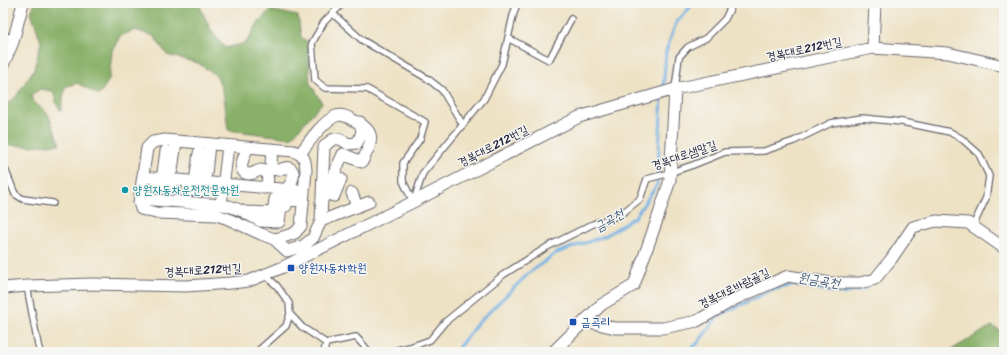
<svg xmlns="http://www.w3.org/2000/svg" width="1007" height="355" viewBox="0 0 1007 355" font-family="Sriracha,'Poor Story',sans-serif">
  <rect width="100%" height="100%" fill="#f6f6f2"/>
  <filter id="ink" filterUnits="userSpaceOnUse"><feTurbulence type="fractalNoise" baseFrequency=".025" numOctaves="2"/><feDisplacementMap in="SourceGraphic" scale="8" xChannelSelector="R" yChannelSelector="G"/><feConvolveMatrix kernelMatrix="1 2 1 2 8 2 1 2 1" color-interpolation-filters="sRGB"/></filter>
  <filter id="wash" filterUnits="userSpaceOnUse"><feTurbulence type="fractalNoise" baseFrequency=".012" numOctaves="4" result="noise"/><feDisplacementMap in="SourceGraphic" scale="16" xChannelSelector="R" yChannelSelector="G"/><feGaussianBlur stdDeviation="0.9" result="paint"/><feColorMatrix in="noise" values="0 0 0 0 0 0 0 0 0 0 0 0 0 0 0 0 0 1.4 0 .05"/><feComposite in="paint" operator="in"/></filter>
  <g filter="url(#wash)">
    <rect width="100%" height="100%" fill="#eee2c5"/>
    <path fill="#88b067" stroke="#556951" d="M 35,3 L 198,3 L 212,32 L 225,48 L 246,43 L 258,23 L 270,10 L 298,16 L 301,37 L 308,43 L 310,83 L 322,103 L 291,138 L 228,130 L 224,96 L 217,76 L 198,63 L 167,55 L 154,36 L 135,30 L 120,36 L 112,51 L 109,80 L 99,95 L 77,83 L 65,87 L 61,111 L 57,105 L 53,91 L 40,89 L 31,95 L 33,101 L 48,114 L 60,144 L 29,146 L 3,145 L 3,107 L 15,98 L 34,69 L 41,42 L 31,12 Z
      M 992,326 L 1004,333 L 1004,352 L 956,352 L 951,350 Z"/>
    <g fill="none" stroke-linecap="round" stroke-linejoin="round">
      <path stroke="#6fb0e3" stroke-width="3" d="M 663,91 L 666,51 L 676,23 L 694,3
        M 455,352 L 476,325 L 529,273 L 556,253 L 605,236 L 635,217 L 657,185 L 662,96
        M 687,352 L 698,343 L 717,317 L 771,290 L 793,285 L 815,288 L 843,294 L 865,288 L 868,285"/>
    </g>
  </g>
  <g filter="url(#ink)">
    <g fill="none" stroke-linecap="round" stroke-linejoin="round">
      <defs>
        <path id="lane" d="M 343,3 L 324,22 L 312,43 L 315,80 L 325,88 L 367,89 L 425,122 L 420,139 L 403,163 L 403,181 L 413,202
          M 332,13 L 362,40 L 428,79 L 442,90 L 463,125
          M 3,34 L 13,40
          M 508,38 L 549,60 L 571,19
          M 675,89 L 679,57 L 688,47 L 706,38 L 725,19 L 733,3
          M 3,164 L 15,194 L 23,199 L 53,203
          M 414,200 L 423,173 L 484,99 L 502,64 L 513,16 L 517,3
          M 27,286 L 38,345 L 40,352
          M 290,314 L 302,327 L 326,343 L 324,352
          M 326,343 L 356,337 L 365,347 L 368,352
          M 258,352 L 259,350 L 286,326 L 290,314 L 289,303 L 277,286 L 265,275
          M 389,352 L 410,347 L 430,340 L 445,322 L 503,275 L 547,247 L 593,224 L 620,215 L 640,199 L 647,179 L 666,174 L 693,165 L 725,152 L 764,151 L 794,141 L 831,123 L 862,118 L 902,122 L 950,132 L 962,139 L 979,154 L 989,176 L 986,198 L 973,226"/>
        <path id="street" d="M 873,48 L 875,3
          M 3,65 L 13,42 L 23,3
          M 165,140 L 294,151 C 305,157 305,158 306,170 L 301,226 L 295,233 L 280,238 L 274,239 L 261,234 L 226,218 L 216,215 L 156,213 L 141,209 L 139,202 L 147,148 L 153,142 Z
          M 248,147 C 245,154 235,173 249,174 C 253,174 256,171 261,170 C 266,170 269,178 267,183 C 266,184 265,186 264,188
          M 273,149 C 272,156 267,171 279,170 C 281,169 283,168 285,168 C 288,167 290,168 291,169 C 297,175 290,185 286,190
          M 300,154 C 308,143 323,121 336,116 C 341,114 348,117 353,120 C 378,131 372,142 362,162 L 343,154 L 321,203
          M 172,170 L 176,142
          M 206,174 L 209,144
          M 143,177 L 304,191
          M 160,178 L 159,188 L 170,189 L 171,179
          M 162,179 L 166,151
          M 189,181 L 188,190 L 200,191 L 200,182
          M 195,182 L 199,153
          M 325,193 L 334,196 L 341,179 L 333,176
          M 352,193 L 357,207
          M 140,199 L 222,205 L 229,206 L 245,212 L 273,213 L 275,199 L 303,201
          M 221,205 L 228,146
          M 247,214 L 260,221 L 279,222 L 281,206 L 286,206
          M 321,221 L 369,202
          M 274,239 L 287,251 L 303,246 L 313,238 L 321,221 L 324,147 C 333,137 338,136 348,144 L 357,143 C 362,134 363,132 360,122
          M 3,288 L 27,286 L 91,284 L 186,286 L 231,283 L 249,281 L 281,268 L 413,202 L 579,117 L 675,89 L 873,48 L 948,53 L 1004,66
          M 585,321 L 615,328 L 663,328 L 697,321 L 735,299 L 788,276 L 830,283 L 860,283 L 875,279 L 892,258 L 913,227 L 936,221 L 968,223 L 1004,248
          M 553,352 L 601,305 L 634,285 L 657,220 L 670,180 L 675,89"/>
      </defs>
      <use href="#lane" stroke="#69656b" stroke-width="8"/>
      <use href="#street" stroke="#69656b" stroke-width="13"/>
      <use href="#lane" stroke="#fff" stroke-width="5.5"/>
      <use href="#street" stroke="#fff" stroke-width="11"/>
    </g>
  </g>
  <circle fill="#0f9aa8" stroke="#f6f6f2" stroke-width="1.5" cx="125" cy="190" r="4"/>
  <g fill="#1a4fb4" stroke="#f6f6f2" stroke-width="1.5">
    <rect x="287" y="264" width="8" height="8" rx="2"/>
    <rect x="569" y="318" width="8" height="8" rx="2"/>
  </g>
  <g text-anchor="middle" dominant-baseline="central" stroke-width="3" stroke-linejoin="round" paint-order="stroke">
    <g font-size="12" fill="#22223b" stroke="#f6f6f2">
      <text transform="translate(804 49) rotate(-12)">경복대로212번길</text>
      <text transform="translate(493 146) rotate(-27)">경복대로212번길</text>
      <text transform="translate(684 155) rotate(-19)">경복대로샘말길</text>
      <text transform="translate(203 270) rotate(-3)">경복대로212번길</text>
      <text transform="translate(734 288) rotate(-26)">경복대로바람골길</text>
    </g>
    <g font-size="12" fill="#0d838f" stroke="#f6f6f2" text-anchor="start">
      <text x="133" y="190">양원자동차운전전문학원</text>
    </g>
    <g font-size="12" fill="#164399" stroke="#f6f6f2" text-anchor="start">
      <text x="299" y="268">양원자동차학원</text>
      <text x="581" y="322">금곡리</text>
    </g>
    <g font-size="13" font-style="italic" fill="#3d5476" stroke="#f6f6f2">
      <text transform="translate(609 220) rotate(-30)">금곡천</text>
      <text transform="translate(819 280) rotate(9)">원금곡천</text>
    </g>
  </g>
  <rect width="1007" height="355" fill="none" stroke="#f6f6f2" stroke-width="16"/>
</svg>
